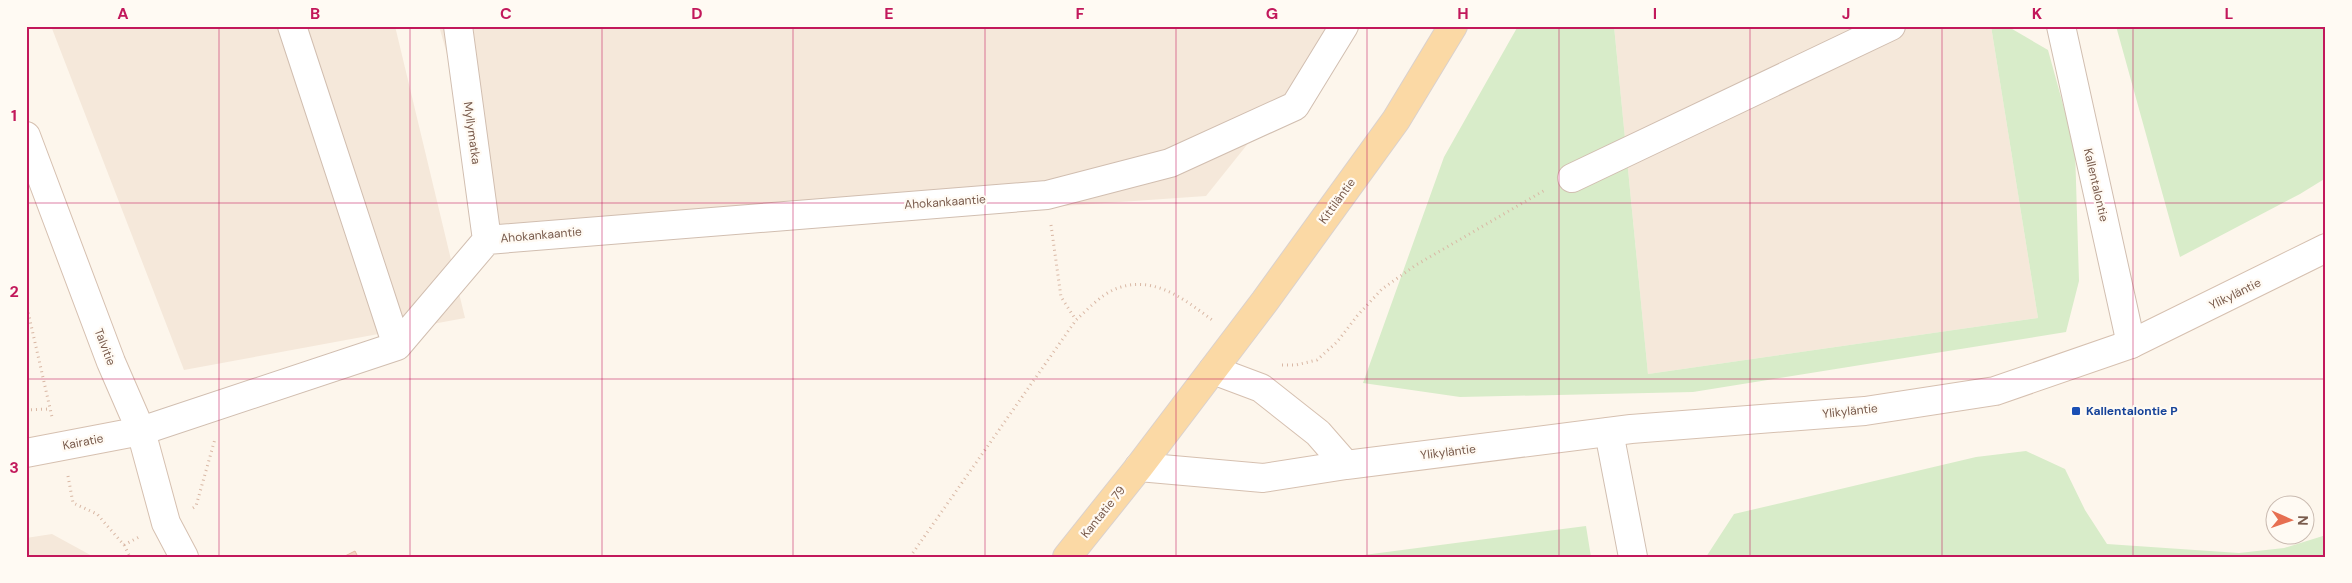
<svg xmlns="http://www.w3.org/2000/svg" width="2352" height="583" viewBox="0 0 2352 583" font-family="'DM Sans',sans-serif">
  <rect width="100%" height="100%" fill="#fdf6ec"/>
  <path fill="#f5e8da" d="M 51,26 L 395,26 L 465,318 L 184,370 Z
    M 439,26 L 1342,26 L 1206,196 L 501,245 Z
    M 1614,26 L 1991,26 L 2038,318 L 1648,374 Z
    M 52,534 L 94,557 L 26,557 L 26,538 Z"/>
  <path fill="#d8ecc9" d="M 1518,26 L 1614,26 L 1648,374 L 2038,318 L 1991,26 L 2007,26 L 2048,50 L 2075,148 L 2079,281 L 2066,332 L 1693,392 L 1460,397 L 1363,383 L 1444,157 Z
    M 2116,26 L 2326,26 L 2326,178 L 2300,194 L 2180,257 Z
    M 2026,451 L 2065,469 L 2085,510 L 2107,544 L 2239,553 L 2284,548 L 2326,535 L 2326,557 L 1706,557 L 1734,514 L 1976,457 Z
    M 1586,526 L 1591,557 L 1356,557 L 1364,555 Z"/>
  <path fill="#f3d5c3" stroke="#e6bba3" d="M 355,551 L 358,557 L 343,557 Z"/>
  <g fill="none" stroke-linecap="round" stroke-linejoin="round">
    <defs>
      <path id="street" d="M 292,26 L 397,346
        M 458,26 L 487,240
        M 2061,26 L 2131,344
        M 1572,178 L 1891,26
        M 487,240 L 1047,195 L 1170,163 L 1295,106 L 1344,26
        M 141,431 L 397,346 L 487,240
        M 1609,432 L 1633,557"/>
      <path id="secondary" d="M 26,136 L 111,362 L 141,431 L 166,523 L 184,557
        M 1213,370 L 1261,388 L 1318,433 L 1346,465
        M 26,453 L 141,431
        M 1139,467 L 1263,478 L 1346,465 L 1631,429 L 1865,411 L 1995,391 L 2131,344 L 2326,248"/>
      <path id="primary" d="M 1067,557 L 1139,467 L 1265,301 L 1396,120 L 1453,26"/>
    </defs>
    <use href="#street" stroke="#d1beb0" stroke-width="30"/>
    <use href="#secondary" stroke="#d6c0b0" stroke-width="30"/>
    <use href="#primary" stroke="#dad1cd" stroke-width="30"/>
    <path stroke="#d9b8a5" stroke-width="3" stroke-dasharray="1 4" stroke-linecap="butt" d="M 1051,225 L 1061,297 L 1076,320
      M 26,303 L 52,417
      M 1282,365 L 1296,365 L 1317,360 L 1337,342 L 1357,316 L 1382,289 L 1416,265 L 1545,190
      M 26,410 L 49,409
      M 68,476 L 73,503 L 97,514 L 124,545 L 130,557
      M 193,508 L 196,506 L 215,439
      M 124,545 L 139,537
      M 910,557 L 1076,320 C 1087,310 1100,296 1113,290 C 1151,273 1183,298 1212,320"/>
    <use href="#street" stroke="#fff" stroke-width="28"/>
    <use href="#secondary" stroke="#fff" stroke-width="28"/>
    <use href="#primary" stroke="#fbd9a5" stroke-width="28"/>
  </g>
  <path fill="none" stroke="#c2185b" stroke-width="1" stroke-opacity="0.55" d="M 219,26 L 219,557M 410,26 L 410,557M 602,26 L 602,557M 793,26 L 793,557M 985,26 L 985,557M 1176,26 L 1176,557M 1367,26 L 1367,557M 1559,26 L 1559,557M 1750,26 L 1750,557M 1942,26 L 1942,557M 2133,26 L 2133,557M 26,203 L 2326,203M 26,379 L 2326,379"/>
  <rect fill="#1a4fb4" stroke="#fffaf3" stroke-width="2" x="2071" y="406" width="10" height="10" rx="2.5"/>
  <g text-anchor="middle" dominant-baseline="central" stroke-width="4.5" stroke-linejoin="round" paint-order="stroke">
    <g font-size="12" fill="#7a5c4d" stroke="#fffaf3">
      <text transform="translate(472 133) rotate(82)">Myllymatka</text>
      <text transform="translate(2096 185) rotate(77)">Kallentalontie</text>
      <text transform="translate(1337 201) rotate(-54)">Kittiläntie</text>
      <text transform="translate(945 202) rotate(-4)">Ahokankaantie</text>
      <text transform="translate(541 235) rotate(-5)">Ahokankaantie</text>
      <text transform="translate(2235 294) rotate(-26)">Ylikyläntie</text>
      <text transform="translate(105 347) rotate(69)">Talvitie</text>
      <text transform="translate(1850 411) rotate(-6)">Ylikyläntie</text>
      <text transform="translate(83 442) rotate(-11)">Kairatie</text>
      <text transform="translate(1448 452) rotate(-7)">Ylikyläntie</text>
      <text transform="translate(1103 512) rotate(-51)">Kantatie 79</text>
    </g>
    <g font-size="12" font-weight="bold" fill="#164399" stroke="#fffaf3" text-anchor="start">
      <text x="2086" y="411">Kallentalontie P</text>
    </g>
  </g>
  <rect width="2352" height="583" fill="none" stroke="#fffaf3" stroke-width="55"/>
  <g transform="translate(2290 520) rotate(92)"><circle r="24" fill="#fffaf3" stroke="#cabbb1"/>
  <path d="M0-4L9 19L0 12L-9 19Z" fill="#e76f51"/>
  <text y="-8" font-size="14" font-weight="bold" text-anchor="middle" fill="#7a5c4d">N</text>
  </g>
  <rect x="28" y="28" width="2296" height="528" fill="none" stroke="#c2185b" stroke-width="2"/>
  <g font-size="16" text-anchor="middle" font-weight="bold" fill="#c2185b">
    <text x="123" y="19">A</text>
    <text x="315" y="19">B</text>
    <text x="506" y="19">C</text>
    <text x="697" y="19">D</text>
    <text x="889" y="19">E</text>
    <text x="1080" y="19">F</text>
    <text x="1272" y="19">G</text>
    <text x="1463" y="19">H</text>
    <text x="1655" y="19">I</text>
    <text x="1846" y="19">J</text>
    <text x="2037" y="19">K</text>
    <text x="2229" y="19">L</text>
    <text x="14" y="121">1</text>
    <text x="14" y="297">2</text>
    <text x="14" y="473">3</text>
  </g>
</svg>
